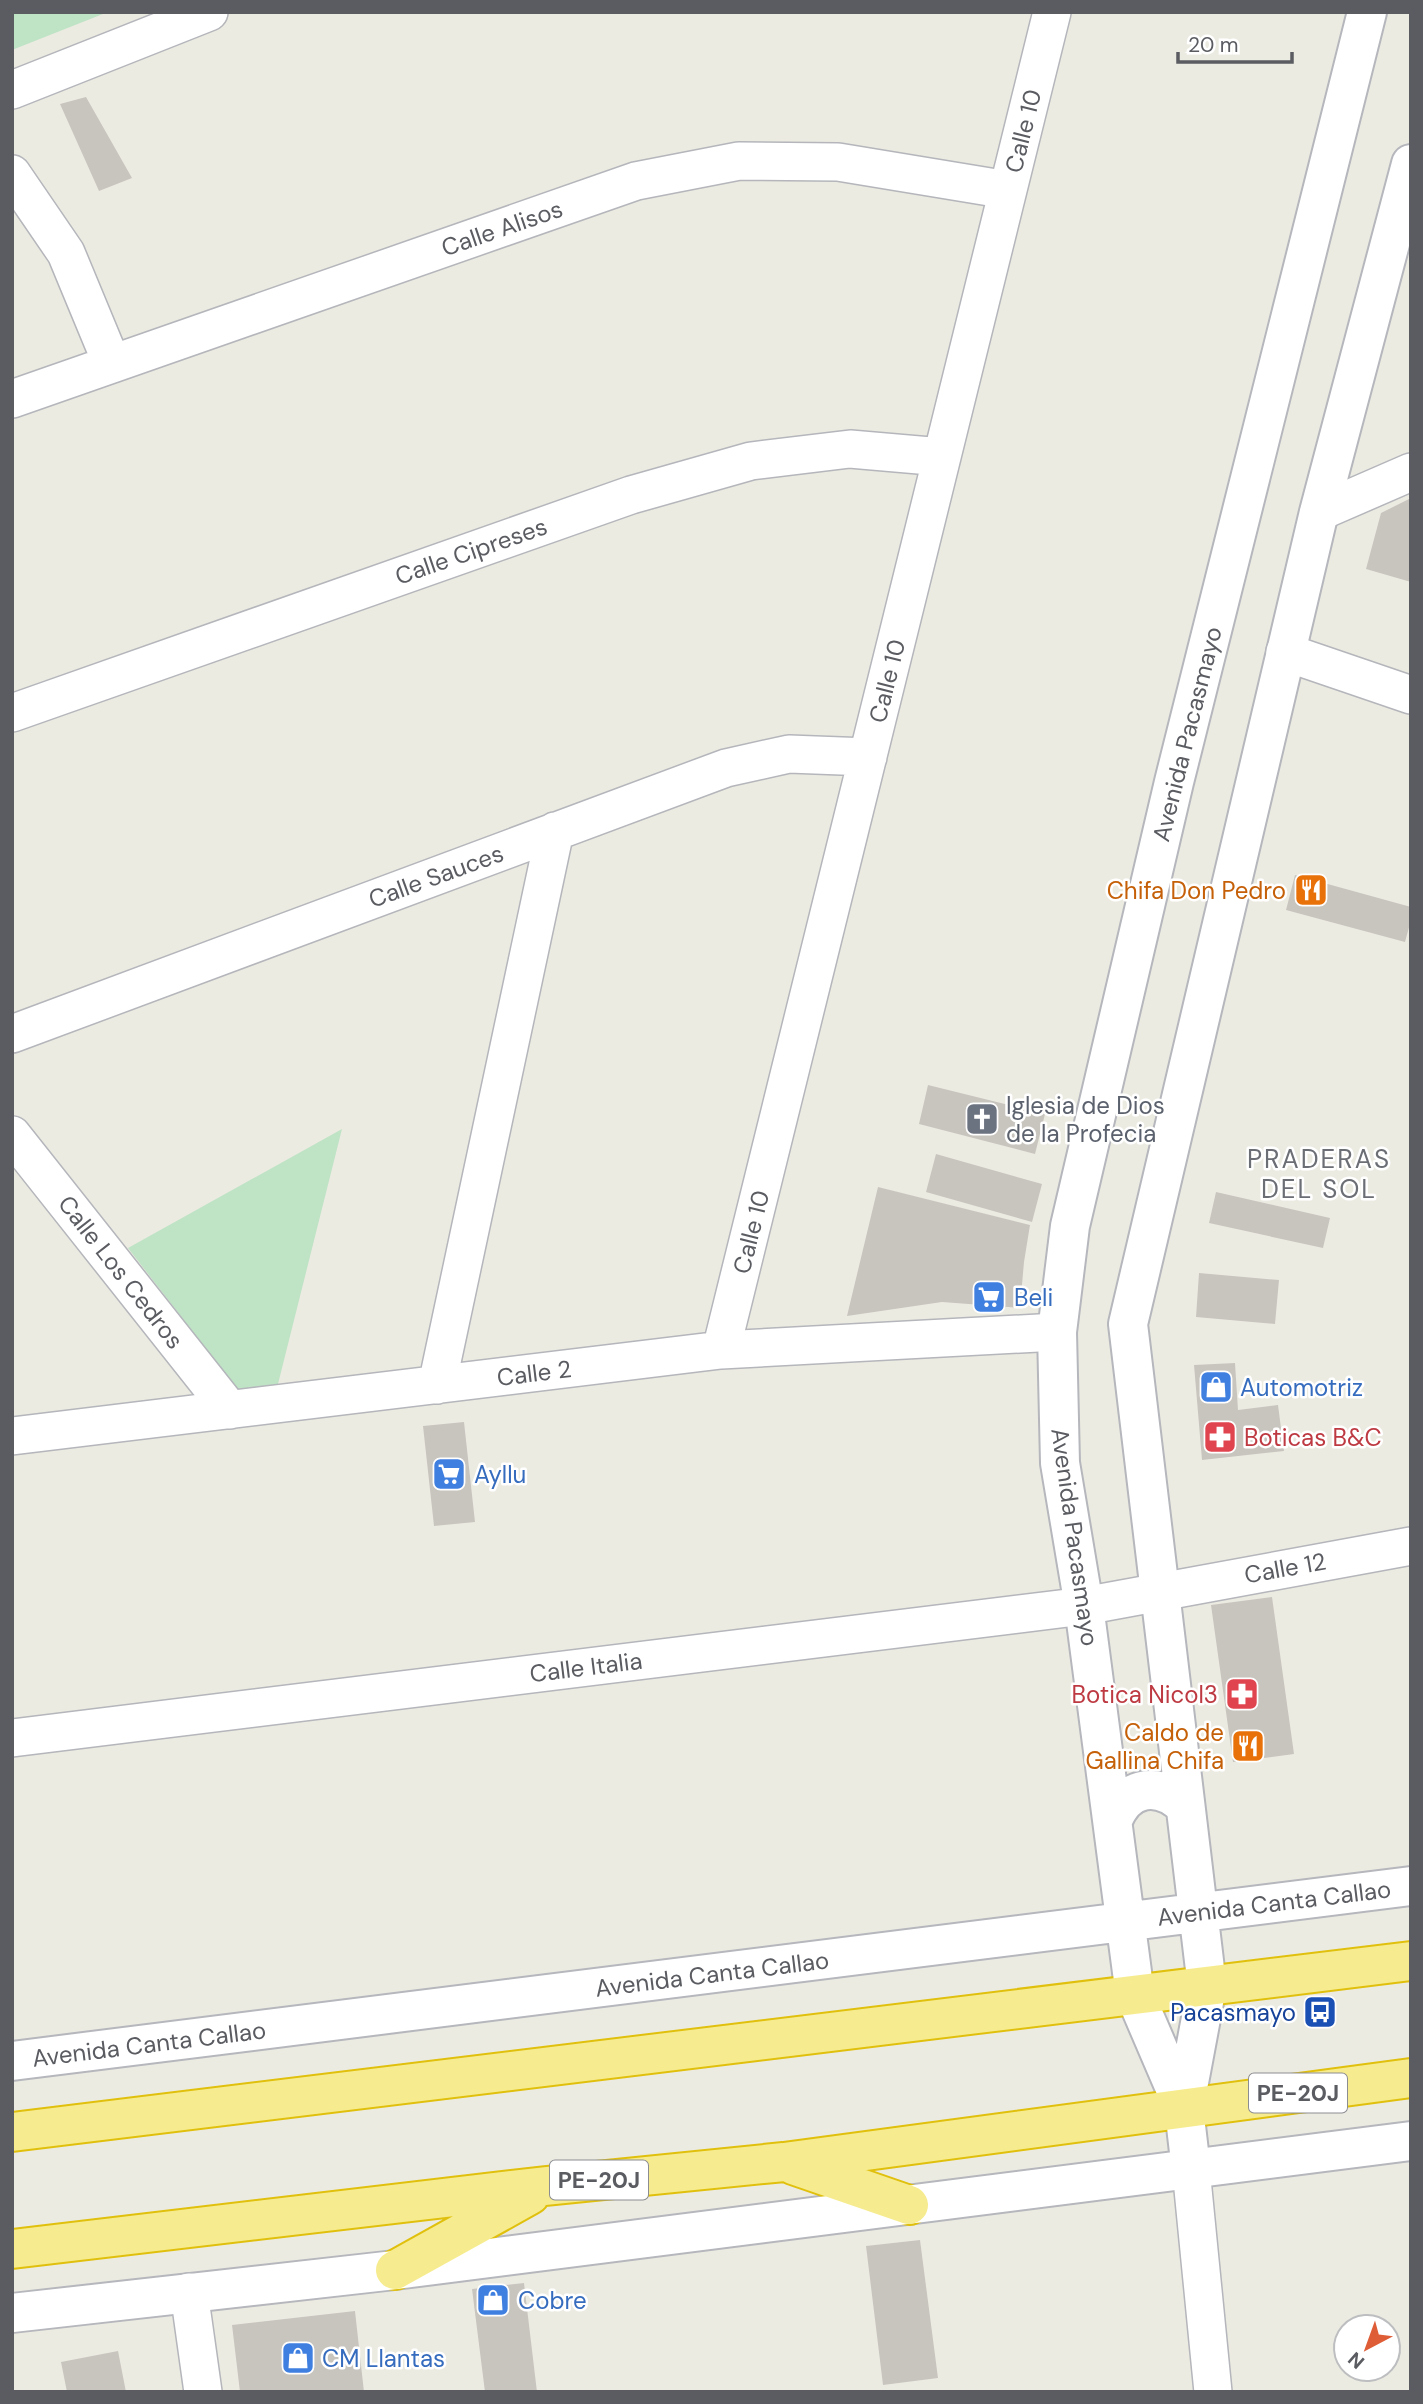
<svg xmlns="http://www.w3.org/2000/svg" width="1423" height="2404" viewBox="0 0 1423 2404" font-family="'DM Sans',sans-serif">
  <rect width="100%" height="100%" fill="#ecebe2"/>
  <path fill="#bfe3c5" d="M 12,12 L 108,12 L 12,50 Z
    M 342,1129 L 278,1384 L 241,1394 L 128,1248 Z"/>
  <path fill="#c8c5bf" d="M 86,97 L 132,178 L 99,191 L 60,104 Z
    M 1411,498 L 1411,582 L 1366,569 L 1381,513 Z
    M 1295,875 L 1411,907 L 1411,920 L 1405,942 L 1286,910 Z
    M 928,1085 L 1045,1114 L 1035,1154 L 919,1124 Z
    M 936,1154 L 1042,1184 L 1032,1222 L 926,1192 Z
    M 878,1187 L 1030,1225 L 1024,1262 L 1020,1308 L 942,1302 L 847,1316 Z
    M 1216,1192 L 1330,1218 L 1323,1248 L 1209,1223 Z
    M 1199,1273 L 1279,1280 L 1275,1324 L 1196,1317 Z
    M 1235,1363 L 1238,1410 L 1278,1405 L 1284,1451 L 1202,1460 L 1194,1365 Z
    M 464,1422 L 475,1522 L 434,1526 L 423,1426 Z
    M 1272,1597 L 1294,1754 L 1233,1762 L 1211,1605 Z
    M 920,2240 L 938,2378 L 883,2385 L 866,2246 Z
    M 524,2283 L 537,2392 L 485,2392 L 472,2289 Z
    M 355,2311 L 364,2392 L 240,2392 L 232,2325 Z
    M 118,2351 L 126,2392 L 67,2392 L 61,2362 Z"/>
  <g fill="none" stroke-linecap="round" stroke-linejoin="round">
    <defs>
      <path id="street" d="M 12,90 L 209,12
        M 12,174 L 66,253 L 112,364
        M 12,399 L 636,181 L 739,161 L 838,162 L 1008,190
        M 1319,512 L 1411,472
        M 1285,652 L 1411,695
        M 12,713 L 631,495 L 751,461 L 850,449 L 942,457
        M 12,1034 L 726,768 L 789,754 L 868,757
        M 12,1135 L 230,1410
        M 721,1350 L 1052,12
        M 437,1385 L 555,831
        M 12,1436 L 721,1350 L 1057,1332
        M 12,1738 L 1084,1606 L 1411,1546
        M 1191,2169 L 1213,2392
        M 189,2292 L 203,2392"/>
      <path id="secondary" d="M 1113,1820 C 1127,1785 1159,1781 1185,1806
        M 12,2061 L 1411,1886
        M 1184,2109 L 1207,1986 L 1128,1324 L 1319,512 L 1411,164
        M 1191,2169 L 1184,2109 L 1135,1995 L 1084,1606 L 1060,1463 L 1057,1332 L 1070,1226 L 1174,782 L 1367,12
        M 12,2313 L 395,2270 L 1411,2141"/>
      <path id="highway" d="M 12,2132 L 1411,1961
        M 793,2165 L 909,2205
        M 12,2249 L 546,2186 L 784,2162 L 1411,2078
        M 395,2270 L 530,2195"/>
    </defs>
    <use href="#street" stroke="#b4b6bb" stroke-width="40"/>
    <use href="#secondary" stroke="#b5b7bd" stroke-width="42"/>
    <use href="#highway" stroke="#e0c00d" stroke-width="42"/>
    <use href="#street" stroke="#fff" stroke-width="37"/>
    <use href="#secondary" stroke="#fff" stroke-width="38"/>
    <use href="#highway" stroke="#f6ec8f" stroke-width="38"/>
  </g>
  <defs>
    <symbol id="restaurant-square" viewBox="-11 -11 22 22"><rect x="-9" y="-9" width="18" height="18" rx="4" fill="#e8710a" stroke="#fff"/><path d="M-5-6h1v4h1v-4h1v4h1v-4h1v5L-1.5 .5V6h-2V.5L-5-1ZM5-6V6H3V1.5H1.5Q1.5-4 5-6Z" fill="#fff"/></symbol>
    <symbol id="church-square" viewBox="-11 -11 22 22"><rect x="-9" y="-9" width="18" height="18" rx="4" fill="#6b7280" stroke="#fff"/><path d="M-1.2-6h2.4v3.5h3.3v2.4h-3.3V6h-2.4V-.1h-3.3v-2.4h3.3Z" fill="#fff"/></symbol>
    <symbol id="supermarket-square" viewBox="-11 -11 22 22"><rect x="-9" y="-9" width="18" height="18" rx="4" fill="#3f7fe0" stroke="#fff"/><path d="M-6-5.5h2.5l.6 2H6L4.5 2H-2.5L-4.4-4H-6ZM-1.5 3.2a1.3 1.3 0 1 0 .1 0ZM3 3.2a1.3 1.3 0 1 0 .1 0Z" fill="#fff"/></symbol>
    <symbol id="shop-square" viewBox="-11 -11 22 22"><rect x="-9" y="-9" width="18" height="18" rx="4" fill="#3f7fe0" stroke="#fff"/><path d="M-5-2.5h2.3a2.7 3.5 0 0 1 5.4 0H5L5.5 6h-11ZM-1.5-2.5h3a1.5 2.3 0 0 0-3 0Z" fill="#fff"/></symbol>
    <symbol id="pharmacy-square" viewBox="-11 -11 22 22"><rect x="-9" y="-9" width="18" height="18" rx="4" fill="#e0444e" stroke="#fff"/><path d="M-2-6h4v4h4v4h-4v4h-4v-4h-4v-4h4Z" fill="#fff"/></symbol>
    <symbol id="bus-square" viewBox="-11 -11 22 22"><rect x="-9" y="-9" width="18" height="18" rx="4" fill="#1a4fb4" stroke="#fff"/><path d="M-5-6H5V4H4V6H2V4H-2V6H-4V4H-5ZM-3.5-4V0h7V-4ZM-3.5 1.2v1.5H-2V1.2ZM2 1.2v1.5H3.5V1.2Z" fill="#fff"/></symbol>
  </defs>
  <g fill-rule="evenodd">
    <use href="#restaurant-square" x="1292" y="871" width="38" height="38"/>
    <use href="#church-square" x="963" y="1100" width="38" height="38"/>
    <use href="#supermarket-square" x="970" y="1278" width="38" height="38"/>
    <use href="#shop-square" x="1197" y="1368" width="38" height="38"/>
    <use href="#pharmacy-square" x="1201" y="1418" width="38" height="38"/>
    <use href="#supermarket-square" x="430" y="1455" width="38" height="38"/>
    <use href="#pharmacy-square" x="1223" y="1675" width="38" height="38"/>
    <use href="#restaurant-square" x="1229" y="1727" width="38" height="38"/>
    <use href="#bus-square" x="1301" y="1993" width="38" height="38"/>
    <use href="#shop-square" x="474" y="2281" width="38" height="38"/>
    <use href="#shop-square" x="279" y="2339" width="38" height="38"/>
  </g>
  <g text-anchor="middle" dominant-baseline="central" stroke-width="5" stroke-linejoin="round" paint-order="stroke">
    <g fill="#fff" stroke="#8c8d91" stroke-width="2">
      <rect x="1249" y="2073.5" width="98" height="39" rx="5"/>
      <rect x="550" y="2160.5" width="98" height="39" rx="5"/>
    </g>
    <g font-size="23" font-weight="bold" fill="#5a5c62">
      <text x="1298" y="2093">PE-20J</text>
      <text x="599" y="2180">PE-20J</text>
    </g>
    <g font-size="24" fill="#5a5c62" stroke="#fff">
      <text transform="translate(1023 131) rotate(-76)">Calle 10</text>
      <text transform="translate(502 228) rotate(-19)">Calle Alisos</text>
      <text transform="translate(471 551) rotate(-19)">Calle Cipreses</text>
      <text transform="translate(887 681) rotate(-76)">Calle 10</text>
      <text transform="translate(1187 734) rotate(-76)">Avenida Pacasmayo</text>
      <text transform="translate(436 876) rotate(-20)">Calle Sauces</text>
      <text transform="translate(751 1232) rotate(-76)">Calle 10</text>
      <text transform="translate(121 1272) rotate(52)">Calle Los Cedros</text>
      <text transform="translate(534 1373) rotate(-7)">Calle 2</text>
      <text transform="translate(1075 1537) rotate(82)">Avenida Pacasmayo</text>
      <text transform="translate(1285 1568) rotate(-10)">Calle 12</text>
      <text transform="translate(586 1667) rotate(-7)">Calle Italia</text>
      <text transform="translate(1274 1903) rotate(-7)">Avenida Canta Callao</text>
      <text transform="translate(712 1974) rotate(-7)">Avenida Canta Callao</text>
      <text transform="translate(149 2044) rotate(-7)">Avenida Canta Callao</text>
    </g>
    <g font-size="24" fill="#c56008" stroke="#fff" text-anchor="end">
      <text x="1286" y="890">Chifa Don Pedro</text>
      <text x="1224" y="1732">Caldo de<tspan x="1224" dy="28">Gallina Chifa</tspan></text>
    </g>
    <g font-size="24" fill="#5b616d" stroke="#fff" text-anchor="start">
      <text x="1006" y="1105">Iglesia de Dios<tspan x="1006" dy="28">de la Profecia</tspan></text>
    </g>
    <g font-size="24" fill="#366cbe" stroke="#fff" text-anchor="start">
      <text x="1014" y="1297">Beli</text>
      <text x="1240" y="1387">Automotriz</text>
      <text x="474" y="1474">Ayllu</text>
      <text x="518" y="2300">Cobre</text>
      <text x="322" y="2358">CM Llantas</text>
    </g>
    <g font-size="24" fill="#be3a42" stroke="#fff" text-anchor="start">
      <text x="1244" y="1437">Boticas B&amp;C</text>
      <text x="1218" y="1694" text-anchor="end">Botica Nicol3</text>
    </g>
    <g font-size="24" fill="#164399" stroke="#fff" text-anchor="end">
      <text x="1296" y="2012">Pacasmayo</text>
    </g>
    <g font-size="26" letter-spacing="2" fill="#6b6e74" stroke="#fff">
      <text x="1319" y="1159">PRADERAS<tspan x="1319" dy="30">DEL SOL</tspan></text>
    </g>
  </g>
  <rect width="1423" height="2404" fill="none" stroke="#5a5c62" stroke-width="28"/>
  <g transform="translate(1367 2348) rotate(221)"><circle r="33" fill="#ffffff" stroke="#bdbec0" stroke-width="2"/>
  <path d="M0-5L12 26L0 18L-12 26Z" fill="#de5d36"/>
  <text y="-10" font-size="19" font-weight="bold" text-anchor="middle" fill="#5a5c62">N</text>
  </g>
  <path d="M1178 52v10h114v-10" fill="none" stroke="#5a5c62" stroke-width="3.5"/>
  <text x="1188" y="52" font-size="21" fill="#5a5c62" stroke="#ffffff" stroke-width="5" paint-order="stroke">20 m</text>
</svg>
